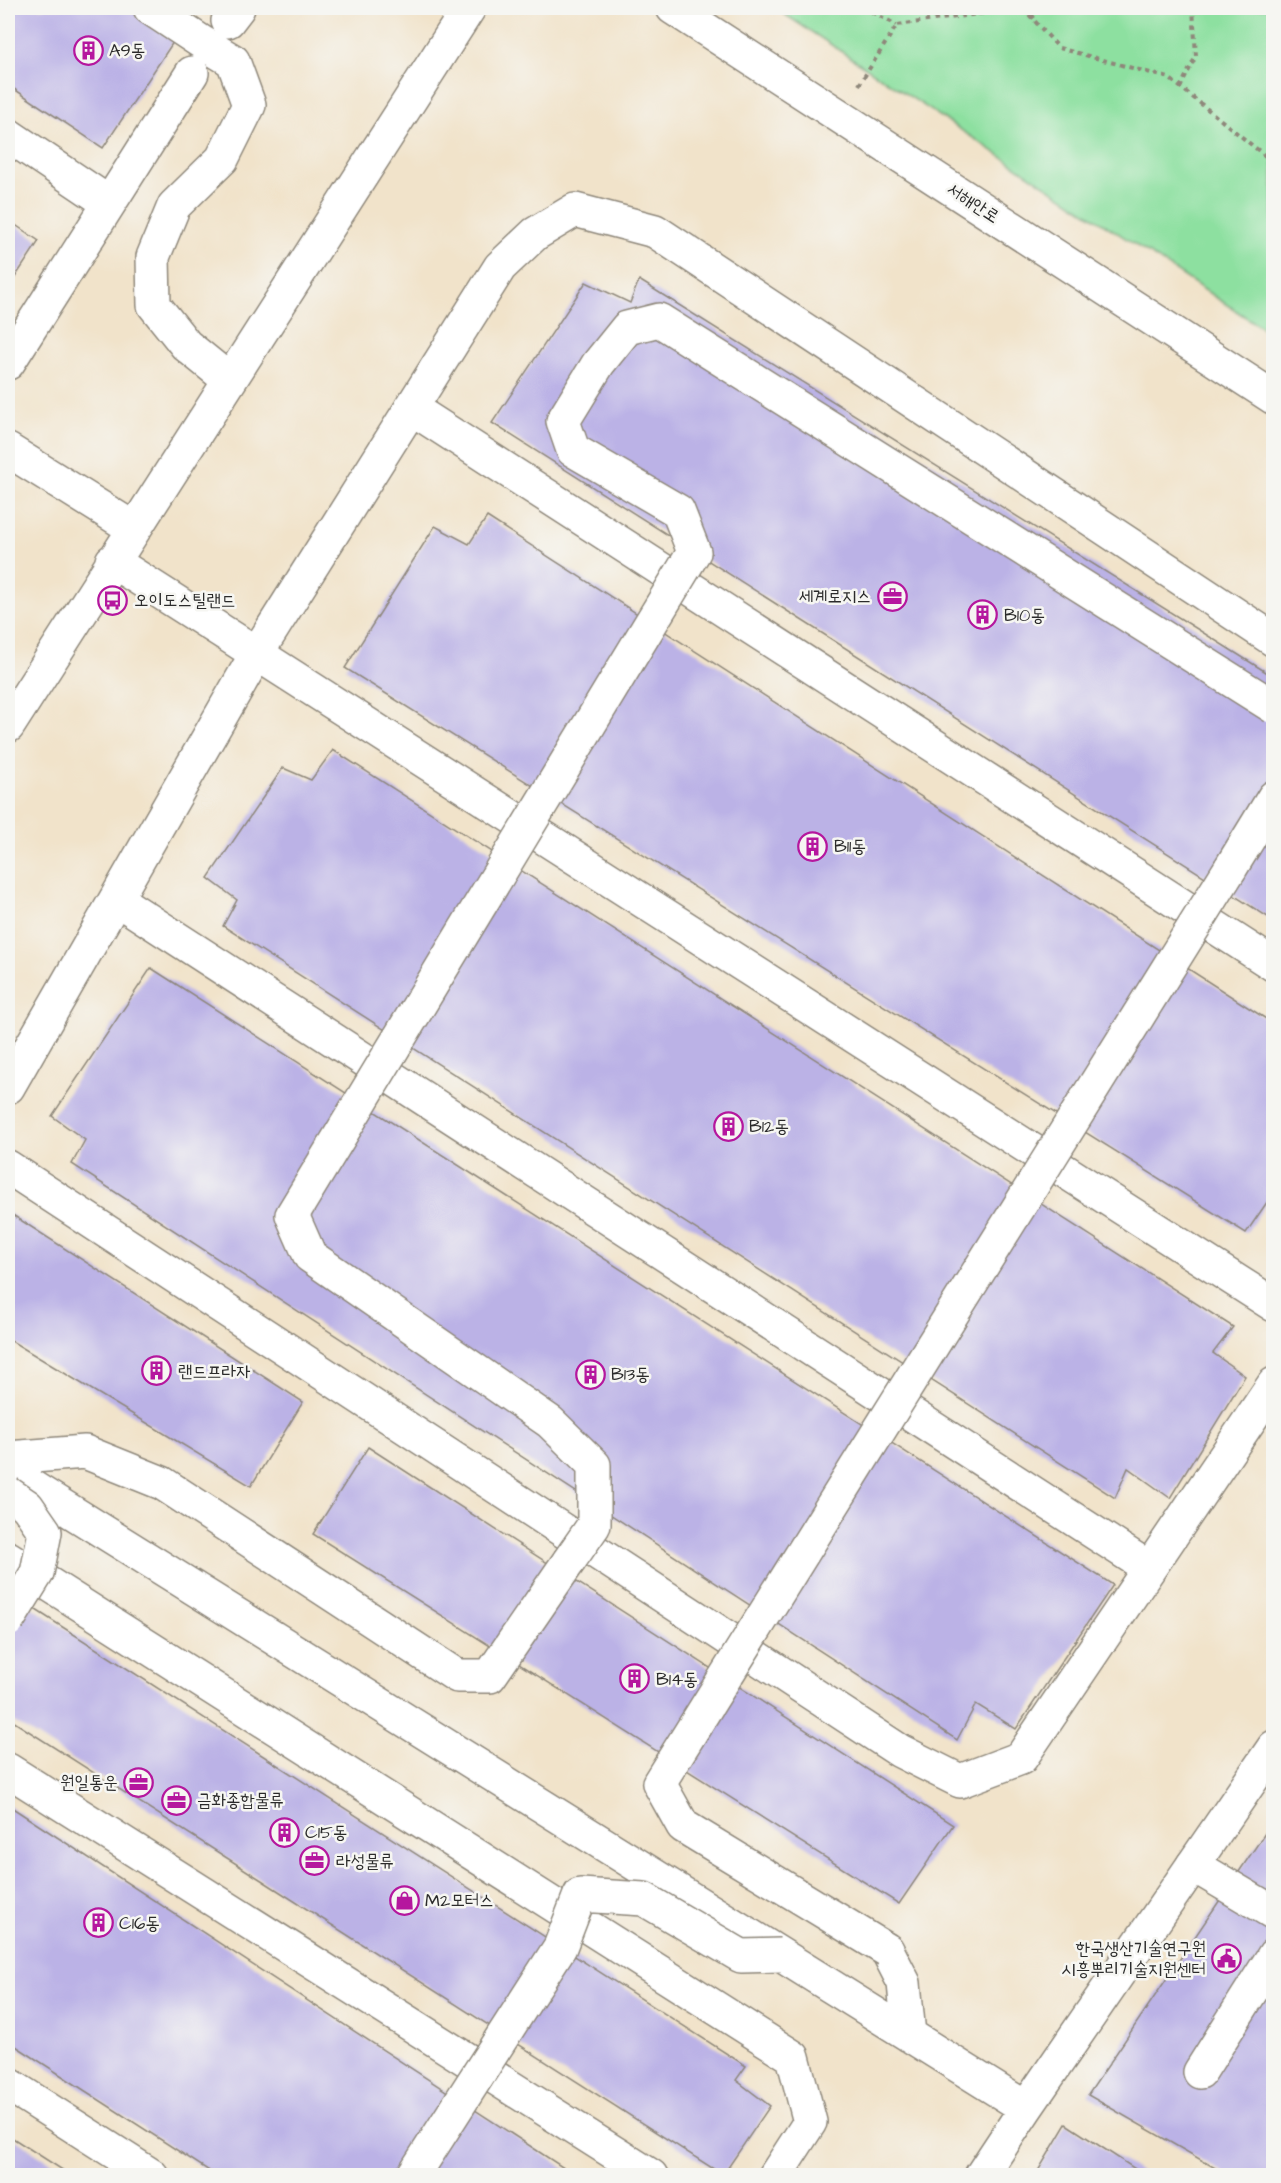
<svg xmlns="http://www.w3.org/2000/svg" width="1281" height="2183" viewBox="0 0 1281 2183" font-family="'Architects Daughter','Poor Story',sans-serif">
  <rect width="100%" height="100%" fill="#f6f6f2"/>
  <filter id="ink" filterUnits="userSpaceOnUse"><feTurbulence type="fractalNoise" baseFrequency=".0167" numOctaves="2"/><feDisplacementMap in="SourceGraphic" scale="12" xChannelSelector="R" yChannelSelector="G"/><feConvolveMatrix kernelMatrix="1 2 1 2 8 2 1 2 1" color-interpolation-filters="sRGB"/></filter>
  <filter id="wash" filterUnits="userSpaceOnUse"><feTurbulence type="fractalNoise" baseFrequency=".008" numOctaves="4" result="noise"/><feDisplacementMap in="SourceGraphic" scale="24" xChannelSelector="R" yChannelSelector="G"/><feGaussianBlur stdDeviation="1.35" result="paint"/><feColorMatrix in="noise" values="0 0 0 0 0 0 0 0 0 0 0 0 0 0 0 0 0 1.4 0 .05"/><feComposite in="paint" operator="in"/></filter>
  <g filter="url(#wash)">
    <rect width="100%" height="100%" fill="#f1e3ca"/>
    <path fill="#8de0a0" stroke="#5c8666" stroke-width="1.5" d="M 775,8 L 1273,8 L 1273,335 Z"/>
    <g id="blocks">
      <path fill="#bbb2e6" d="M 8,8 L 180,8 L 191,15 L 103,148 L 8,85 Z
        M 8,220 L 39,241 L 8,288 Z
        M 639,280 L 1274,677 L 1274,921 L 492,423 L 586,282 L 630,303 Z
        M 487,517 L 1274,1024 L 1274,1192 L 1246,1233 L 345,668 L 435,526 L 469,544 Z
        M 333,750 L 1233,1327 L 1213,1353 L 1245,1376 L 1170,1498 L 1128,1468 L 1115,1498 L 223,926 L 237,900 L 208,878 L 283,768 L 311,780 Z
        M 151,968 L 1113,1585 L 1016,1729 L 976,1704 L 957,1740 L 72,1164 L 85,1140 L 52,1116 Z
        M 8,1212 L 303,1402 L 251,1486 L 8,1339 Z
        M 368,1447 L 953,1825 L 899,1904 L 313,1534 Z
        M 8,1592 L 746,2066 L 736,2080 L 770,2106 L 723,2175 L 8,1718 Z
        M 8,1805 L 576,2176 L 217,2176 L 8,2041 Z
        M 1274,1820 L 1274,2176 L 1229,2176 L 1088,2095 Z
        M 1066,2124 L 1146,2176 L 1035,2176 Z
        M 8,2135 L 72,2176 L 8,2176 Z"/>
    </g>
  </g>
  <g filter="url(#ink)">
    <use href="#blocks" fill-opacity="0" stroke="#8e877a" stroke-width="1.5"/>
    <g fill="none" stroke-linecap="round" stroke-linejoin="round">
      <defs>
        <path id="minor" d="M 150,8 L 203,43 L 233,61 L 249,105 L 222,159 L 174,206 L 153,257 L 154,305 L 186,345 L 229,380
          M 228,21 L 238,8
          M 8,135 L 109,203
          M 8,363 L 192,73
          M 411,408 L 1274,965
          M 8,450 L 133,528
          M 112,561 L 1274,1305
          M 8,726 L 469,8
          M 1230,869 L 1274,797
          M 116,899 L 1149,1568
          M 8,1087 L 257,653 L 500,267 L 535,234 L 575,210 L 655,231 L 1274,640
          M 8,1167 L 900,1751 L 960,1781 L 1021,1758 L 1274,1384
          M 8,1458 L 85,1452 L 162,1483 L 457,1676 L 490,1676 L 569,1561
          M 8,1472 L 1026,2108
          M 8,1558 L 793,2057 L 810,2122 L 775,2176
          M 8,1770 L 651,2176
          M 887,1950 L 904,1983 L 909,2035
          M 1200,2072 L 1274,1955
          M 8,2084 L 152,2176
          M 981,2176 L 1026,2108 L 1274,1747"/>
        <path id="major" d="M 673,8 L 1274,398
          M 1193,1865 L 1274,1913"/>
      </defs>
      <use href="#minor" stroke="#8e877a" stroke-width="36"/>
      <use href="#major" stroke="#8e877a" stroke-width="36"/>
      <path stroke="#8e877a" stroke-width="4" stroke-dasharray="4.5 4.5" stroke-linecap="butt" d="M 864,8 L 897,25
        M 1031,18 L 1045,8
        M 859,85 L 897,25 L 1023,8 L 1059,48 L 1169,78 L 1274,163
        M 1180,88 L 1196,56 L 1193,8"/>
      <use href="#minor" stroke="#fff" stroke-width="33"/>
      <use href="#major" stroke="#fff" stroke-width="33"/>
      <defs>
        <path id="minor-bridge" d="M 8,1493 L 27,1506 L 45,1532 L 37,1573 L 8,1620
          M 569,1561 L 594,1525 L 594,1465 L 550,1422 L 310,1256 L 292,1215 L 694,552 L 678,511 L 573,450 L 563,421 L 598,364 L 627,328 L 659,320 L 1274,707
          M 887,1950 L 683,1826 L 659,1783 L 1230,869
          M 413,2176 L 560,1947 L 580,1895 L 644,1899 L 741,1956 L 780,1955"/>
      </defs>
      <use href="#minor-bridge" stroke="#8e877a" stroke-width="36" stroke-linecap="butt"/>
      <use href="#minor-bridge" stroke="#fff" stroke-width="33"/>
    </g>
  </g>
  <defs>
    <symbol id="building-ring" viewBox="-11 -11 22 22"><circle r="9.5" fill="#f6f6f2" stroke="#b5179e" stroke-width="1.5"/><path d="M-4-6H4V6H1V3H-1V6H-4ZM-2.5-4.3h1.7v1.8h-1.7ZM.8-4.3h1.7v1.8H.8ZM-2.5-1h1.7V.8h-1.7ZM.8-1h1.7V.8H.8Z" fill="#b5179e"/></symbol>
    <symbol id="office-ring" viewBox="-11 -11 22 22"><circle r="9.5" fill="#f6f6f2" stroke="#b5179e" stroke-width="1.5"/><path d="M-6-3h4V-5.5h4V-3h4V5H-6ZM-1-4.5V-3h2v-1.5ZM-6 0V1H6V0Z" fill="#b5179e"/></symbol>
    <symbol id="bus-ring" viewBox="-11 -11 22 22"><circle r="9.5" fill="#f6f6f2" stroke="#b5179e" stroke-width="1.5"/><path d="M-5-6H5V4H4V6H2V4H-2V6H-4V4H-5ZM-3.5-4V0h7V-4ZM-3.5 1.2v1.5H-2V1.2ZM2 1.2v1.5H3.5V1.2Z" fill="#b5179e"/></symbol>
    <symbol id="shop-ring" viewBox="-11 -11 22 22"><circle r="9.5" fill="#f6f6f2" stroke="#b5179e" stroke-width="1.5"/><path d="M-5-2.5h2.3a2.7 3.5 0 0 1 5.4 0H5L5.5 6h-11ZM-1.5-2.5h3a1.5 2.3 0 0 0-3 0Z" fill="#b5179e"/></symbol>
    <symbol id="civic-ring" viewBox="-11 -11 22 22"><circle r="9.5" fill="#f6f6f2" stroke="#b5179e" stroke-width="1.5"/><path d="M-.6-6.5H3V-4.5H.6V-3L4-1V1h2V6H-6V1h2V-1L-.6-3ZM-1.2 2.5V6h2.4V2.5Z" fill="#b5179e"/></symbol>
  </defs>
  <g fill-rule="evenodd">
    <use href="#building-ring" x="72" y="34" width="33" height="33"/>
    <use href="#office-ring" x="876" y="580" width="33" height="33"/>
    <use href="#bus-ring" x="96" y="584" width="33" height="33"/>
    <use href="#building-ring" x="966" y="598" width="33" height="33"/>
    <use href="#building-ring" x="796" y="830" width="33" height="33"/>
    <use href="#building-ring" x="712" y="1110" width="33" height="33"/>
    <use href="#building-ring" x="140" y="1354" width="33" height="33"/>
    <use href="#building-ring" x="574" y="1358" width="33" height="33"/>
    <use href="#building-ring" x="618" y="1662" width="33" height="33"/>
    <use href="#office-ring" x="122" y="1766" width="33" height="33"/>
    <use href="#office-ring" x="160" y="1784" width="33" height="33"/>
    <use href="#building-ring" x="268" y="1816" width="33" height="33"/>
    <use href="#office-ring" x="298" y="1844" width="33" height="33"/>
    <use href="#shop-ring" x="388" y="1884" width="33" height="33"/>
    <use href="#building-ring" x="82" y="1906" width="33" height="33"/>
    <use href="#civic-ring" x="1210" y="1942" width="33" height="33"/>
  </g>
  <g text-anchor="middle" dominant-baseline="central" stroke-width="5" stroke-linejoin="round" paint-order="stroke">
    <g font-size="18" fill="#2b2b2b" stroke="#f6f6f2" text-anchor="start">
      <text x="109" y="50">A9동</text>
      <text x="871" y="596" text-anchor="end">세계로지스</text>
      <text x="134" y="600">오이도스틸랜드</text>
      <text x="1004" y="615">B10동</text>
      <text x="834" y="846">B11동</text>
      <text x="749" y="1126">B12동</text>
      <text x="178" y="1371">랜드프라자</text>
      <text x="611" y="1374">B13동</text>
      <text x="656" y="1679">B14동</text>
      <text x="118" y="1782" text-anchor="end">원일통운</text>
      <text x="197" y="1800">금화종합물류</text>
      <text x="305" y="1832">C15동</text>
      <text x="336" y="1861">라성물류</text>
      <text x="425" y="1900">M2모터스</text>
      <text x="119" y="1923">C16동</text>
      <text x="1206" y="1948" text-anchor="end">한국생산기술연구원<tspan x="1206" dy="21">시흥뿌리기술지원센터</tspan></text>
    </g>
    <g font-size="18" fill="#2b2b2b" stroke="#f6f6f2">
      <text transform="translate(973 203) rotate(33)">서해안로</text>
    </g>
  </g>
  <rect width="1281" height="2183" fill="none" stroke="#f6f6f2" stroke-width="30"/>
</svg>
